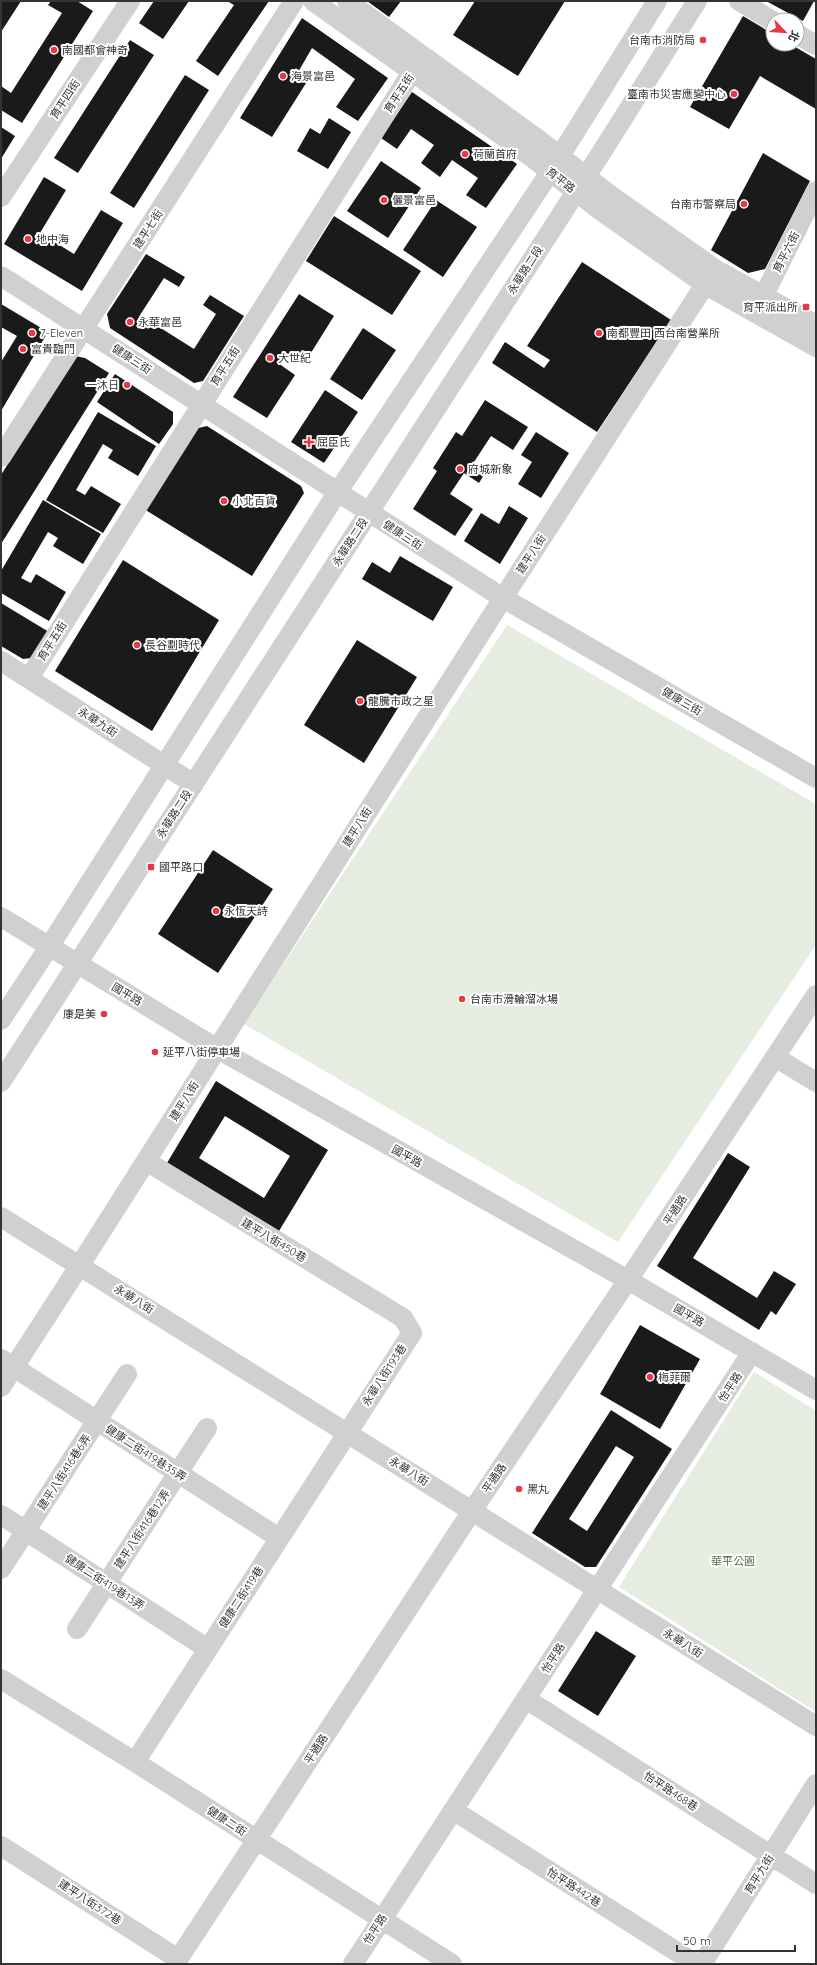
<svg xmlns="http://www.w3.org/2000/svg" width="817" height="1965" viewBox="0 0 817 1965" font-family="Quicksand,'Noto Sans TC',sans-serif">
  <rect width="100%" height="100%" fill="#fff"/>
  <path fill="#e6ecdf" d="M 507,625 L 816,804 L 816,945 L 618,1242 L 244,1024 Z
    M 754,1372 L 816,1411 L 816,1712 L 619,1587 Z"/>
  <path fill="#1a1a1a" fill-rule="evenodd" d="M 1,1 L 21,1 L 1,32 Z
    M 51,1 L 77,1 L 93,11 L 22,123 L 1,110 L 1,86 L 11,93 L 62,13 L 48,5 Z
    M 154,1 L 189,1 L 163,39 L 139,23 Z
    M 227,1 L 269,1 L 218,76 L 196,61 L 234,5 Z
    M 367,1 L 401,1 L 389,17 Z
    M 475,1 L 565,1 L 518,76 L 453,35 Z
    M 766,1 L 814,1 L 803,21 Z
    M 743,16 L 773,34 L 773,44 L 790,44 L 816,59 L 816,109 L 760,76 L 729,129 L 690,107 Z
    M 302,18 L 388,78 L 358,121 L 336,107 L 355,79 L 312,48 L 297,74 L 308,80 L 272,137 L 240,118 Z
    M 130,40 L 154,55 L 78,173 L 54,158 Z
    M 185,75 L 209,90 L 134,208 L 110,193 Z
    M 412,92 L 517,164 L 486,208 L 466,195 L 478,178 L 452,160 L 440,177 L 421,163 L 434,145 L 411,129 L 397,149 L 381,138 Z
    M 329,118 L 351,132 L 328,169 L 297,151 L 310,128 L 320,134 Z
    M 1,127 L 15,136 L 1,159 Z
    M 763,153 L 810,181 L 765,269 L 748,273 L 711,250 Z
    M 381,161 L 421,188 L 388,238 L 347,211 Z
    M 44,177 L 66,190 L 40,233 L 74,254 L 101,210 L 123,223 L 82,291 L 4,244 Z
    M 436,200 L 477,227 L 443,277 L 403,250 Z
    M 334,216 L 421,271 L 392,315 L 306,261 Z
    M 146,254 L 185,277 L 179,287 L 164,278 L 140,315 L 194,349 L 216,314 L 203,305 L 210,295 L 244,316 L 203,381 L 194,383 L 110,328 L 107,314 Z
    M 582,262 L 671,320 L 597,432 L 492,363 L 505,342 L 544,368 L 550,360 L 527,346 Z
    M 299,294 L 334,316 L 304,364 L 285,352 L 278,363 L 295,375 L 267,418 L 233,397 Z
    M 1,304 L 48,332 L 1,411 L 1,362 L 17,336 L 1,327 Z
    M 363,328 L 396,350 L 362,400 L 330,379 Z
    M 75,356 L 85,358 L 109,373 L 1,544 L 1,475 Z
    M 115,374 L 173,412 L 173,424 L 159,444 L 97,402 Z
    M 325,390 L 358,412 L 324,463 L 291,442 Z
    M 485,400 L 528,427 L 513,450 L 491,436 L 474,462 L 487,470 L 479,483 L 464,473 L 450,494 L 473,509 L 455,536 L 413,509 L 437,471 L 433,468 L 456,432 L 462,436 Z
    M 98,412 L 156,446 L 138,476 L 108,458 L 113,450 L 103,444 L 76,490 L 85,495 L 91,486 L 121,504 L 103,533 L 46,500 Z
    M 207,426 L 301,486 L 304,493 L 252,576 L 144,509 L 194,429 Z
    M 536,432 L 569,453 L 541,498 L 518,484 L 532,462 L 521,455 Z
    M 43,500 L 101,534 L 83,564 L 53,546 L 58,538 L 48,532 L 21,578 L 31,583 L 36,574 L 66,592 L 49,621 L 1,593 L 1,571 Z
    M 509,506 L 528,518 L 500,564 L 464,541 L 481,513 L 499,524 Z
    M 400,556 L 453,587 L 433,621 L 362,579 L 372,562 L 390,573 Z
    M 123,560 L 219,620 L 152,731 L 55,671 Z
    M 1,603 L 49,632 L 32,658 L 23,659 L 1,646 Z
    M 357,640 L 417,677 L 364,763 L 304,725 Z
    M 213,850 L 273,889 L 218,973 L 158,934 Z
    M 216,1081 L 328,1150 L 279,1231 L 167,1163 ZM 225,1116 L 290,1156 L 264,1198 L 199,1158 Z
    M 728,1153 L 750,1167 L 693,1258 L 757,1298 L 774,1271 L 796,1284 L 776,1315 L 771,1311 L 759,1330 L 657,1266 Z
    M 640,1325 L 700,1359 L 660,1429 L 600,1394 Z
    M 611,1410 L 672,1449 L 596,1567 L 585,1567 L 532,1533 ZM 616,1446 L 634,1457 L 587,1531 L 569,1519 Z
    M 596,1631 L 636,1656 L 598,1716 L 558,1691 Z"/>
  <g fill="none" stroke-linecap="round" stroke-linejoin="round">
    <path stroke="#d0d0d0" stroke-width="20" d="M 313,1 L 525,152 L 600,210 L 706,285 L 816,347
      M 347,1 L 535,137 L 610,195 L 715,269 L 816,325
      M 739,1 L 773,21
      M 797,34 L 816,45
      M 1,197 L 130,1
      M 1,276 L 503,598 L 816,778
      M 758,307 L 816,191
      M 1,457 L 294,1
      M 1,661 L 194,784
      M 29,678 L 412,72 L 423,56
      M 1,917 L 216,1048 L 628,1280 L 816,1390
      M 1,1020 L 49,947 L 337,493 L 550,172 L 657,1
      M 775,1057 L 816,1082
      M 1,1082 L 603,150 L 697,1
      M 1,1217 L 816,1726
      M 1,1359 L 279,1538
      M 1,1387 L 80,1265 L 503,598 L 715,269
      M 1,1515 L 208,1649
      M 1,1569 L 127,1374
      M 77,1629 L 207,1428
      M 1,1679 L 135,1762 L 452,1964
      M 526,1699 L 816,1884
      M 135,1762 L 412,1333 L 403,1318 L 146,1161
      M 453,1810 L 696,1964
      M 1,1846 L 178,1959
      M 175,1964 L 472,1511 L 628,1280 L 816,995
      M 353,1964 L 752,1352
      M 702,1964 L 816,1784"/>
  </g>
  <g fill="#e63946" stroke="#fff" stroke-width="1.5">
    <circle cx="703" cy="40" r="4"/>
    <circle cx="54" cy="50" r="4"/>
    <circle cx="283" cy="76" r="4"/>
    <circle cx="734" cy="94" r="4"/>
    <circle cx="465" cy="154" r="4"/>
    <circle cx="384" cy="200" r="4"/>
    <circle cx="744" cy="204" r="4"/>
    <circle cx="28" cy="239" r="4"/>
    <rect x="802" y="303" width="8" height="8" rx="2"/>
    <circle cx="130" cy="322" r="4"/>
    <circle cx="32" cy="333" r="4"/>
    <circle cx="599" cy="333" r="4"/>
    <circle cx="23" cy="349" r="4"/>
    <circle cx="270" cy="358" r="4"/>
    <circle cx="127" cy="385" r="4"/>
    <path d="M307 436h4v4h4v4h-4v4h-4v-4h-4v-4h4z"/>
    <circle cx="460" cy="469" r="4"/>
    <circle cx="224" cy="501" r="4"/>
    <circle cx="137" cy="645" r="4"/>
    <circle cx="360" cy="701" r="4"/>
    <rect x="147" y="863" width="8" height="8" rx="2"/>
    <circle cx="216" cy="911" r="4"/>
    <circle cx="462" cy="999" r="4"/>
    <circle cx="104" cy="1014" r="4"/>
    <circle cx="155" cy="1052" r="4"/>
    <circle cx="650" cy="1377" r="4"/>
    <circle cx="519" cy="1489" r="4"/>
  </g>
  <g text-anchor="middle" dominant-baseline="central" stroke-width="4" stroke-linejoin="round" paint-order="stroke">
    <g font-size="11" fill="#333" stroke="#fff" text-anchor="start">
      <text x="695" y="40" text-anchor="end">台南市消防局</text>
      <text x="62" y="50">南國都會神奇</text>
      <text x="291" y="76">海景富邑</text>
      <text x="726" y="94" text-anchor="end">臺南市災害應變中心</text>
      <text x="473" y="154">荷蘭首府</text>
      <text x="392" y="200">儷景富邑</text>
      <text x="736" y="204" text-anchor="end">台南市警察局</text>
      <text x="36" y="239">地中海</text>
      <text x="798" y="307" text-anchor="end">育平派出所</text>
      <text x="138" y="322">永華富邑</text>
      <text x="40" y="333">7-Eleven</text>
      <text x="607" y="333">南都豐田 西台南營業所</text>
      <text x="31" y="349">富貴臨門</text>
      <text x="278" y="358">大世紀</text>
      <text x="119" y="385" text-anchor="end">一沐日</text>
      <text x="317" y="442">屈臣氏</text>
      <text x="468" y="469">府城新象</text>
      <text x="232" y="501">小北百貨</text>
      <text x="145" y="645">長谷劃時代</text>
      <text x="368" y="701">龍騰市政之星</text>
      <text x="159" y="867">國平路口</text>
      <text x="224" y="911">永恆天詩</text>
      <text x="470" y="999">台南市滑輪溜冰場</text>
      <text x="96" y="1014" text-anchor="end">康是美</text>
      <text x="163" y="1052">延平八街停車場</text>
      <text x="658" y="1377">梅菲爾</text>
      <text x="527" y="1489">黑丸</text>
    </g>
    <g font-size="11" fill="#333" stroke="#fff">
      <text transform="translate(399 93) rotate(-57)">育平五街</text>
      <text transform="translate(65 99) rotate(-57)">育平四街</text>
      <text transform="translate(561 180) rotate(38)">育平路</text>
      <text transform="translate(148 229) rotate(-57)">建平七街</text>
      <text transform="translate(786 252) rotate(-63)">育平六街</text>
      <text transform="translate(525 270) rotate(-57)">永華路二段</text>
      <text transform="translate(132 359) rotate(33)">健康三街</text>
      <text transform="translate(225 366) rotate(-58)">育平五街</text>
      <text transform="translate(403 535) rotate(33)">健康三街</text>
      <text transform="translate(350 542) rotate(-57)">永華路二段</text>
      <text transform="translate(531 554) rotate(-57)">建平八街</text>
      <text transform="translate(52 641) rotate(-58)">育平五街</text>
      <text transform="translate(682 701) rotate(30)">健康三街</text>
      <text transform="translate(98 722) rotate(33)">永華九街</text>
      <text transform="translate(174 814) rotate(-57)">永華路二段</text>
      <text transform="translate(357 827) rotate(-58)">建平八街</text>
      <text transform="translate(127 994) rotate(31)">國平路</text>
      <text transform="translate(184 1101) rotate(-58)">建平八街</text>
      <text transform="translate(407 1156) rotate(29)">國平路</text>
      <text transform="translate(675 1210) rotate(-57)">平通路</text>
      <text transform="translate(274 1240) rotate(31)">建平八街450巷</text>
      <text transform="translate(134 1299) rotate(32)">永華八街</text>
      <text transform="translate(689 1315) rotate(30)">國平路</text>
      <text transform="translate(384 1375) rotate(-57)">永華八街193巷</text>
      <text transform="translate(730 1387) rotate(-57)">怡平路</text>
      <text transform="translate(146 1453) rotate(33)">健康二街419巷35弄</text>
      <text transform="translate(409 1471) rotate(32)">永華八街</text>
      <text transform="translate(64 1472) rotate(-57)">建平八街416巷6弄</text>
      <text transform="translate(494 1478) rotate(-56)">平通路</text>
      <text transform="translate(142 1529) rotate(-57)">建平八街416巷12弄</text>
      <text transform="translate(105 1582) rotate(33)">健康二街419巷13弄</text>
      <text transform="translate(241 1597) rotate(-57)">健康二街419巷</text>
      <text transform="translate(683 1643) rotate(32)">永華八街</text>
      <text transform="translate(553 1658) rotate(-57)">怡平路</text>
      <text transform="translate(316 1749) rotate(-57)">平通路</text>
      <text transform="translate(671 1791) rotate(33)">怡平路468巷</text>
      <text transform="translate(227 1821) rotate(33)">健康二街</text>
      <text transform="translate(759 1874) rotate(-58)">育平九街</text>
      <text transform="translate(574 1887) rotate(33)">怡平路442巷</text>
      <text transform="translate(90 1902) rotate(33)">建平八街372巷</text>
      <text transform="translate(375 1929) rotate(-57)">怡平路</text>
    </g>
    <g font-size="11" fill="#56703f" stroke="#fff">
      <text x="733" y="1561">華平公園</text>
    </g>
  </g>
  <rect width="817" height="1965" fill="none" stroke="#333333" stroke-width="4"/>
  <g transform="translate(785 32) rotate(115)"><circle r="19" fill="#ffffff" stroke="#adadad"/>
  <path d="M0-3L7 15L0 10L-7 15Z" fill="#e63946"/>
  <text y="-6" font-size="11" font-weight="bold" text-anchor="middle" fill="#333333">北</text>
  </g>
  <path d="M677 1945v6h118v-6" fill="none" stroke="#333333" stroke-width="2"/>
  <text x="683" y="1945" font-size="12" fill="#333333" stroke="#ffffff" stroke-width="3" paint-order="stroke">50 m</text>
</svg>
